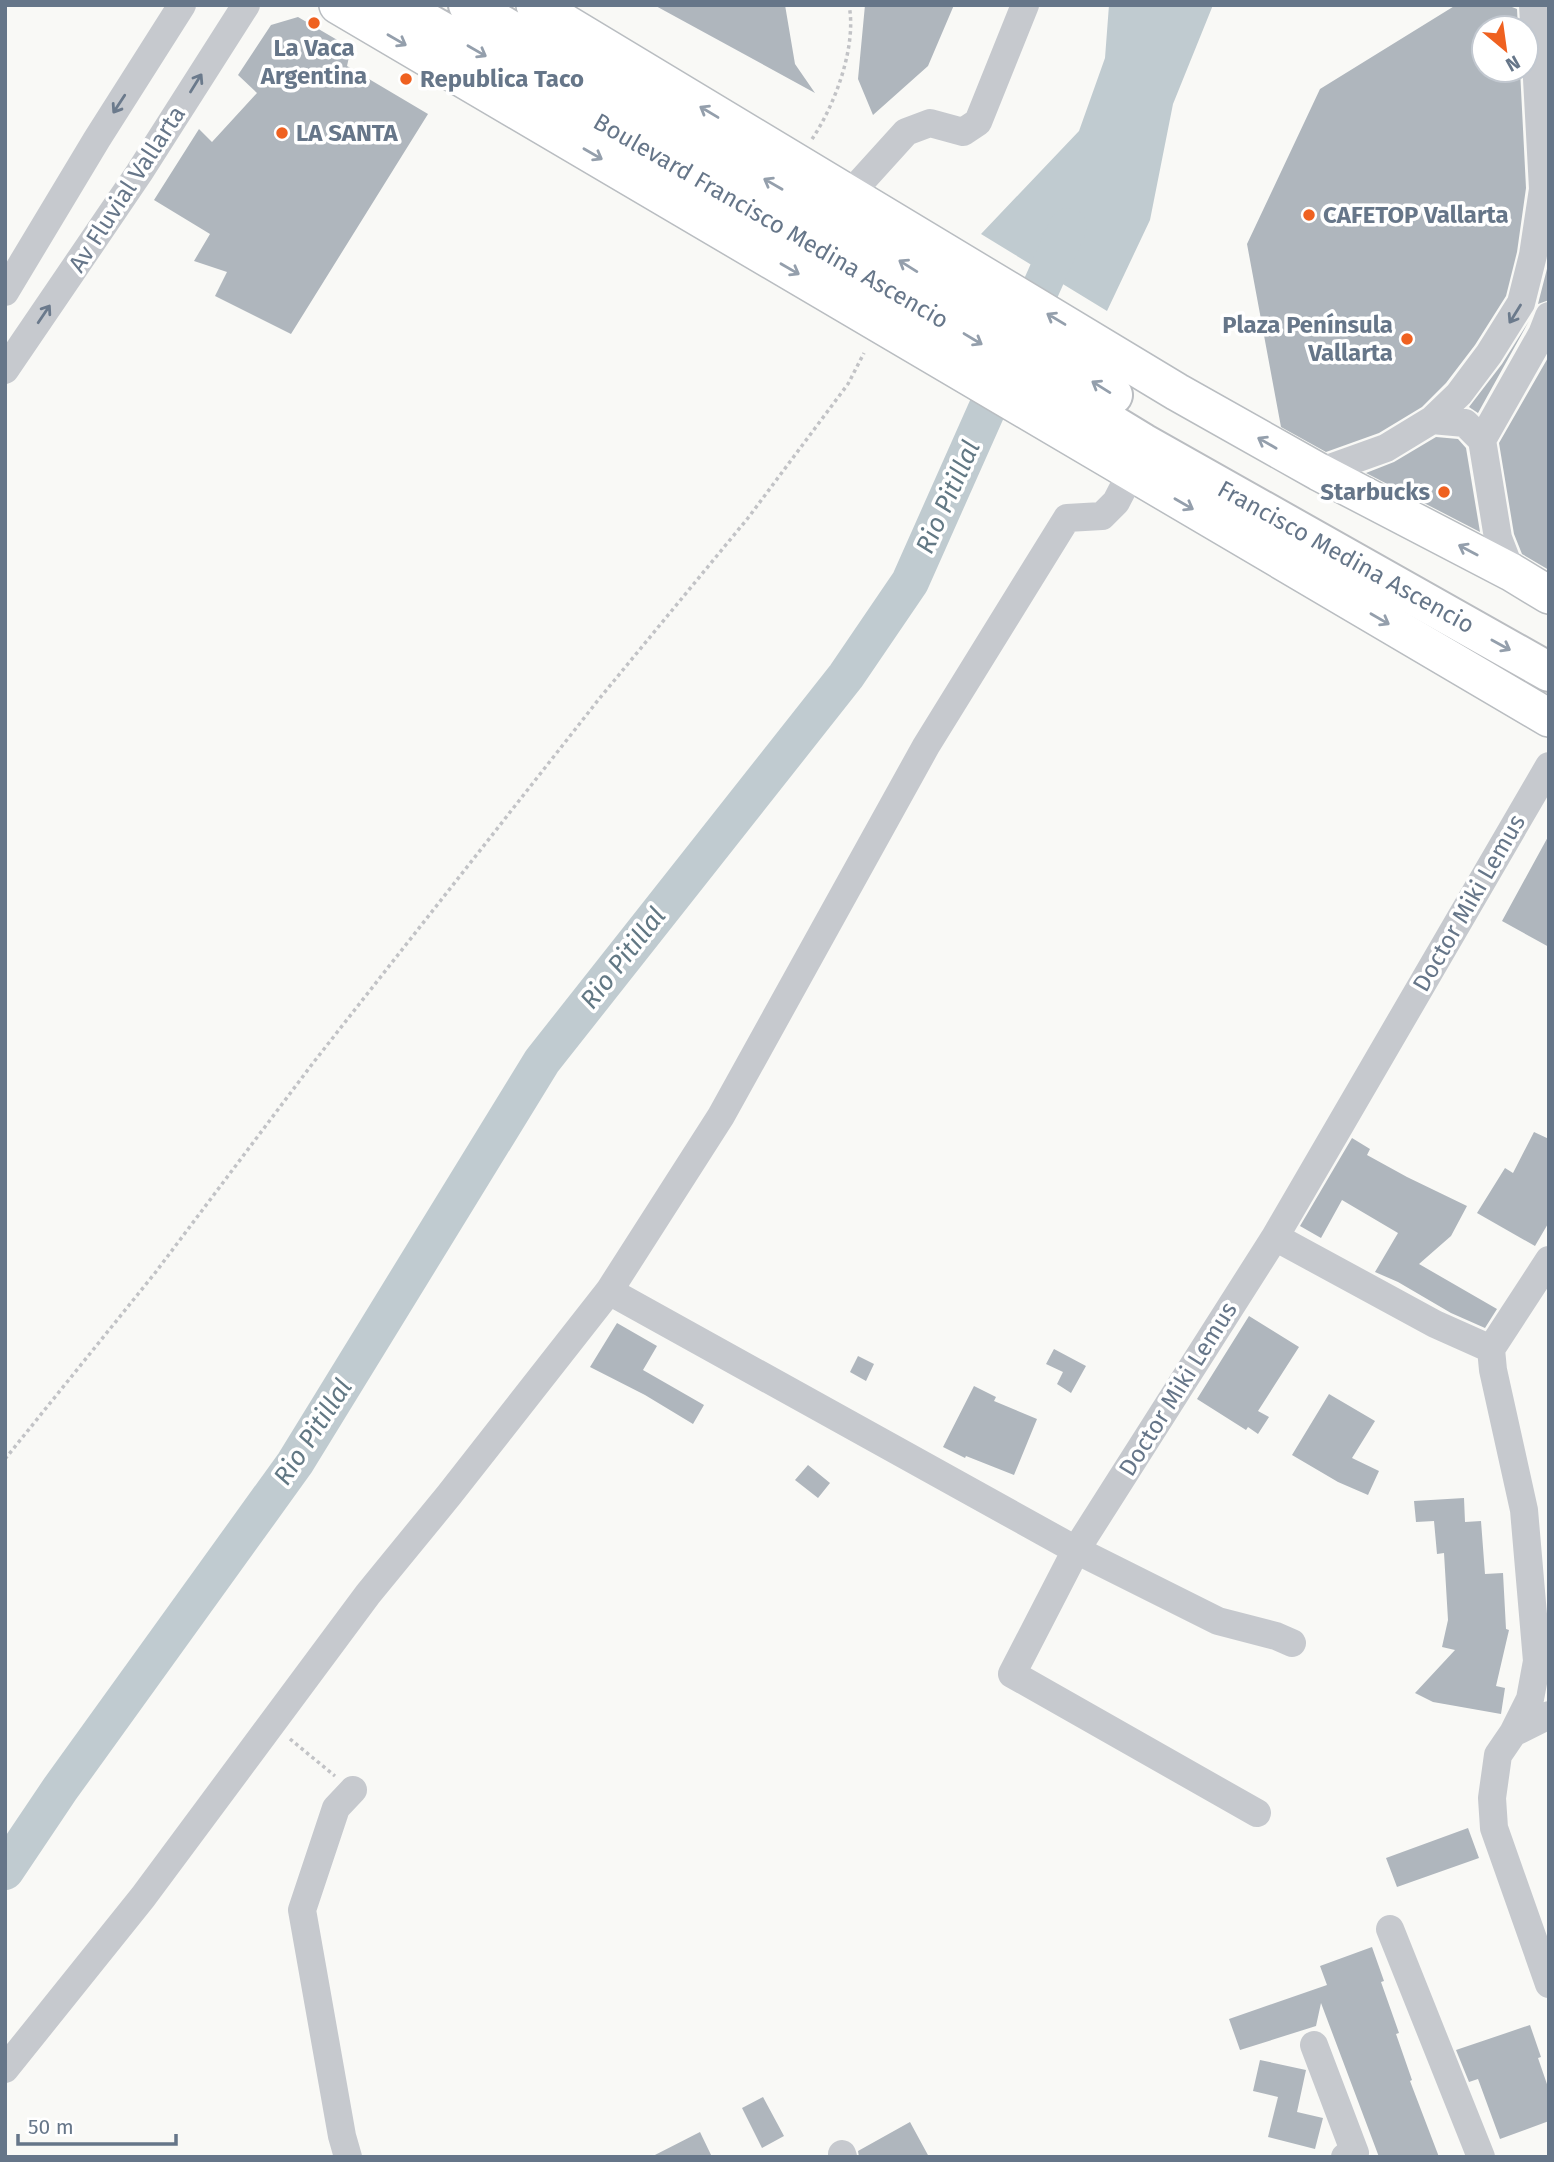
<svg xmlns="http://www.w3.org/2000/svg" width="1554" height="2162" viewBox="0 0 1554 2162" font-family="'Fira Sans',sans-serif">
  <rect width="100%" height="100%" fill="#f9f9f6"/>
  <path fill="#c0cbd0" d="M 1109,5 L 1213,5 L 1173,104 L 1150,220 L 1107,311 L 981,234 L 1079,131 L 1105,58 Z"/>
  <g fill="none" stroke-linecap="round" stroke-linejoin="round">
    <path stroke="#c0cbd0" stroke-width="38" d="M 5,1871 L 60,1789 L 295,1463 L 542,1061 L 846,676 L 910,582 L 1068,227"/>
  </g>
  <path fill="#afb6bd" d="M 654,5 L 785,5 L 795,64 L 815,93 Z
    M 865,5 L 954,5 L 928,66 L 873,115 L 858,79 Z
    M 1456,5 L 1507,5 L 1517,9 L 1518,28 L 1484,28 L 1484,70 L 1520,70 L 1526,188 L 1517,252 L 1506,296 L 1475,345 L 1446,383 L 1422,407 L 1379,433 L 1326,452 L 1281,427 L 1247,244 L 1320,89 Z
    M 298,17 L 351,48 L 347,66 L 428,114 L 291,334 L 215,296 L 227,272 L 194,261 L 210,234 L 154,200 L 199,129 L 212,142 L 257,93 L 238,75 L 271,25 Z
    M 1549,261 L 1549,300 L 1538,304 Z
    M 1529,321 L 1478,413 L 1469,407 L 1502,364 Z
    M 1549,356 L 1549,570 L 1522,554 L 1514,534 L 1499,443 Z
    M 1436,437 L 1458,439 L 1466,448 L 1480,532 L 1366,473 L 1394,462 Z
    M 1549,835 L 1549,947 L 1502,921 Z
    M 1534,1132 L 1549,1139 L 1549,1222 L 1535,1246 L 1477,1213 L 1505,1168 L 1513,1173 Z
    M 1352,1138 L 1370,1149 L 1367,1155 L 1407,1177 L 1467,1206 L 1451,1236 L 1419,1264 L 1497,1309 L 1485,1328 L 1451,1313 L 1398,1282 L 1375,1272 L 1398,1233 L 1342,1200 L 1321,1238 L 1300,1226 Z
    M 1249,1316 L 1299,1347 L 1258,1411 L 1269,1417 L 1258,1434 L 1248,1427 L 1246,1430 L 1197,1399 Z
    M 617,1323 L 657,1346 L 643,1370 L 704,1405 L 693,1424 L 645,1395 L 590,1367 Z
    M 1054,1349 L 1086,1366 L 1071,1393 L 1057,1384 L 1063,1372 L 1046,1364 Z
    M 858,1356 L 874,1364 L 866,1381 L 850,1372 Z
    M 974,1386 L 996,1397 L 994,1401 L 1037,1419 L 1014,1475 L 966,1456 L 965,1458 L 943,1447 Z
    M 1329,1394 L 1375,1421 L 1352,1458 L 1379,1471 L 1368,1495 L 1338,1482 L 1292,1455 Z
    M 808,1465 L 830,1483 L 818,1498 L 795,1480 Z
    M 1464,1498 L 1465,1522 L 1481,1521 L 1485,1574 L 1503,1573 L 1506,1629 L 1509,1630 L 1496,1686 L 1505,1688 L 1501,1714 L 1433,1702 L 1415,1693 L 1455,1650 L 1442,1647 L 1448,1620 L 1444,1553 L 1437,1554 L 1434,1521 L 1416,1522 L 1414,1501 Z
    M 1468,1828 L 1479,1858 L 1397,1887 L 1386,1858 Z
    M 1372,1947 L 1384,1981 L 1381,1982 L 1399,2033 L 1396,2034 L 1412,2080 L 1410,2081 L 1439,2157 L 1379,2157 L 1321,2003 L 1316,2026 L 1240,2050 L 1229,2019 L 1327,1985 L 1320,1966 Z
    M 1530,2025 L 1541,2057 L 1538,2058 L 1549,2090 L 1549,2121 L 1500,2139 L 1478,2079 L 1469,2082 L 1456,2050 Z
    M 1260,2060 L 1306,2070 L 1297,2112 L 1323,2118 L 1315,2149 L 1268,2137 L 1278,2097 L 1253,2091 Z
    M 763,2097 L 784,2136 L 762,2148 L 742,2108 Z
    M 910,2122 L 929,2157 L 859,2157 L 858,2151 Z
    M 700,2132 L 712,2157 L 651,2157 Z"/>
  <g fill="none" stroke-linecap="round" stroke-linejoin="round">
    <defs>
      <path id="major" d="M 338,5 C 742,241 1145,481 1549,718
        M 535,5 L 1177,392 L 1319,472 L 1511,572 L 1549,595"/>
      <path id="highway" d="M 396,5 L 831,253 L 1143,443 L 1549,672
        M 468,5 L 853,231 L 1113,395"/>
    </defs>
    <use href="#major" stroke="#b9bdc1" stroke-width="40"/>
    <use href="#highway" stroke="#babdc1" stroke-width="42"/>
    <path stroke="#c2c3c6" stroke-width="3.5" stroke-dasharray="3.5 3.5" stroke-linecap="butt" d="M 812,139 C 835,105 857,46 849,5
      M 5,1459 L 155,1273 L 313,1063 L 599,699 L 748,518 L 848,384 L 864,353
      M 290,1739 L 335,1776"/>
    <path stroke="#c6c9ce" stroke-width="28" d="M 848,196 L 906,132 L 930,123 L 963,132 L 978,122 L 1025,5
      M 5,292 L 97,139 L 182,5
      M 5,370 L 139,173 L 246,5
      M 1432,420 L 1465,423 L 1482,440
      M 1319,472 L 1386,448 L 1432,420 L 1459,394 L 1489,354 L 1521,303 L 1533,255 L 1543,189 L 1533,5
      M 1511,572 L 1498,538 L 1482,440 L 1542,334 L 1549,316
      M 1275,1237 L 1435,1324 L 1491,1349 L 1493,1370 L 1524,1510 L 1537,1661 L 1530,1699 L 1513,1733 L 1498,1755 L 1492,1798 L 1494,1828 L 1549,1984
      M 609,1291 L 1076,1550 L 1275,1237 L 1549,766
      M 1491,1349 L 1549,1260
      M 1513,1733 L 1549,1715
      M 1257,1813 L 1012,1674 L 1076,1550 L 1218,1621 L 1276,1636 L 1292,1643
      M 1390,1929 L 1481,2157
      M 1314,2045 L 1355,2153 L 1345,2157
      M 5,2069 L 143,1897 L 368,1594 L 449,1495 L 609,1291 L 721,1116 L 926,746 L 1067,518 L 1102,516 L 1116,502 L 1131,473
      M 842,2154 L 843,2157
      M 348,2157 L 342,2136 L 302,1910 L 336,1808 L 353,1790"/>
    <use href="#major" stroke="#fff" stroke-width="37"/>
    <use href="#highway" stroke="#fff" stroke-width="38"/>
  </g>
  <defs><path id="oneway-shaft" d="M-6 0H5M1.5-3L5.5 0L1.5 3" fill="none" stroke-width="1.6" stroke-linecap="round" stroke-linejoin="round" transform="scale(1.75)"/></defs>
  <g stroke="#949fac">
    <use href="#oneway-shaft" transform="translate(397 40) rotate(30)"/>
    <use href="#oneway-shaft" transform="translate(477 51) rotate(30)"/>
    <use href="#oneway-shaft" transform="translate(709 112) rotate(-149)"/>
    <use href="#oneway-shaft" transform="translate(593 154) rotate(30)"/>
    <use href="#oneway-shaft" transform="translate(773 184) rotate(-150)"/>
    <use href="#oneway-shaft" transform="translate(908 266) rotate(-148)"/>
    <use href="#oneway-shaft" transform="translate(790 269) rotate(30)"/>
    <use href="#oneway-shaft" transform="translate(1056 319) rotate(-149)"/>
    <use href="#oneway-shaft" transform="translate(973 339) rotate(31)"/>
    <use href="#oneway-shaft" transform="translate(1101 387) rotate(-148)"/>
    <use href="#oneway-shaft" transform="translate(1267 443) rotate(-150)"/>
    <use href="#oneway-shaft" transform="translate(1184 504) rotate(30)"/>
    <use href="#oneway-shaft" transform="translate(1468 550) rotate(-152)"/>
    <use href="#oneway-shaft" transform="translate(1380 619) rotate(30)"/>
    <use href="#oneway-shaft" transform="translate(1501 645) rotate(29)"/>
  </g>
  <g stroke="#6b7a8c">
    <use href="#oneway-shaft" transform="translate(196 83) rotate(-58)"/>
    <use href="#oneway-shaft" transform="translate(119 104) rotate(123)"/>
    <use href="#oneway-shaft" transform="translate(44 314) rotate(-56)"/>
    <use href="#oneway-shaft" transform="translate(1515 314) rotate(122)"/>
  </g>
  <g fill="#ef6120" stroke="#fff" stroke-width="2.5">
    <circle cx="314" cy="23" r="7"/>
    <circle cx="406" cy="79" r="7"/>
    <circle cx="282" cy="133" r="7"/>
    <circle cx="1309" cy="215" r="7"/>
    <circle cx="1407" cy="339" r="7"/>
    <circle cx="1444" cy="492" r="7"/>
  </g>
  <g text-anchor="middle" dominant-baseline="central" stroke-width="7" stroke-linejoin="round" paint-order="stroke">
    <g font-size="24" font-weight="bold" fill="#667689" stroke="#fff" text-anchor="start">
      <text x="314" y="48" text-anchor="middle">La Vaca<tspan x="314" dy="28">Argentina</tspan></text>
      <text x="420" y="79">Republica Taco</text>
      <text x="296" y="133">LA SANTA</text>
      <text x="1323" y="215">CAFETOP Vallarta</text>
      <text x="1393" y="325" text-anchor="end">Plaza Península<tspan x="1393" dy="28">Vallarta</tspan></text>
      <text x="1430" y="492" text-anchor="end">Starbucks</text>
    </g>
    <g font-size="24" fill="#667689" stroke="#fff">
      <text transform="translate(127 189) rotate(-57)">Av Fluvial Vallarta</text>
      <text transform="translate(771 221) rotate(30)">Boulevard Francisco Medina Ascencio</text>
      <text transform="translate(1346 557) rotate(29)">Francisco Medina Ascencio</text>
      <text transform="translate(1469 903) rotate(-60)">Doctor Miki Lemus</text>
      <text transform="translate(1178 1389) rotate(-58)">Doctor Miki Lemus</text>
    </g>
    <g font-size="26" font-style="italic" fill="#627884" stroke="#fff">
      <text transform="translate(948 497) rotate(-66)">Rio Pitillal</text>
      <text transform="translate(623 958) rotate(-52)">Rio Pitillal</text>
      <text transform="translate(313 1432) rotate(-57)">Rio Pitillal</text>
    </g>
  </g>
  <rect width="1554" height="2162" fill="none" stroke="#667689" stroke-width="14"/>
  <g transform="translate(1505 49) rotate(151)"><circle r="33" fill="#ffffff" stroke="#c2c8d0" stroke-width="2"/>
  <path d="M0-5L12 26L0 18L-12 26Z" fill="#ef6120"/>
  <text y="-10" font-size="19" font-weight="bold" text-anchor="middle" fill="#667689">N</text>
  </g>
  <path d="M18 2134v10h158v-10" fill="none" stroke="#667689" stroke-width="3.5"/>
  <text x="28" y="2134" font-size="21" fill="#667689" stroke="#ffffff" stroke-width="5" paint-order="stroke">50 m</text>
</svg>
